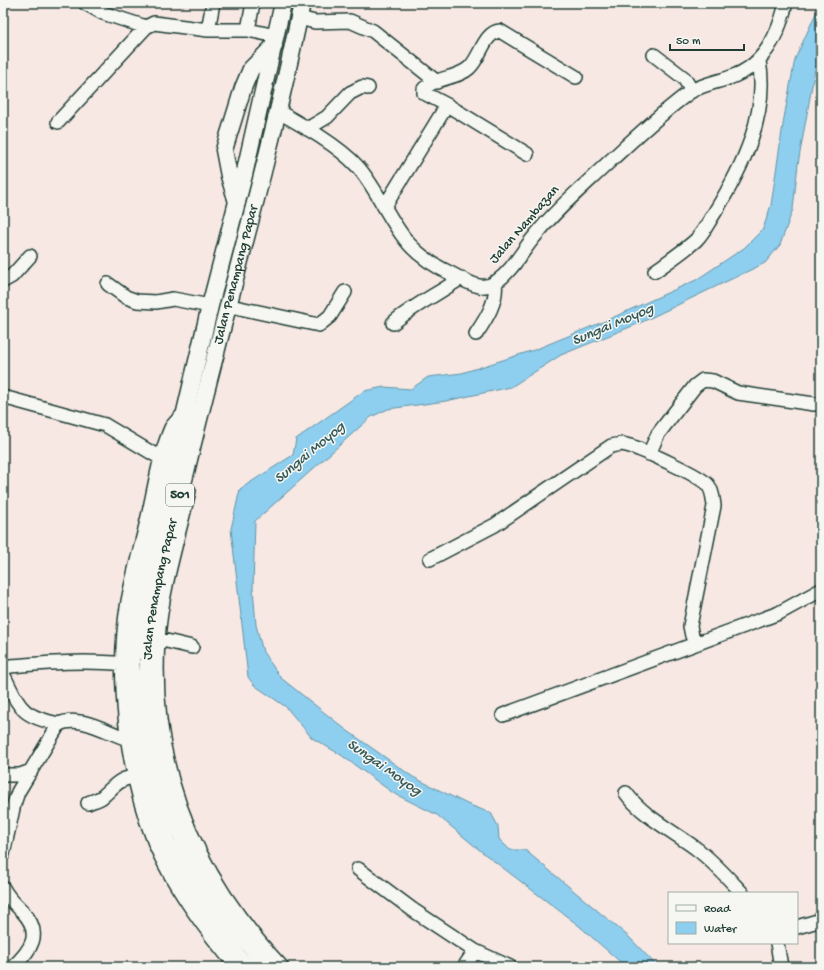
<svg xmlns="http://www.w3.org/2000/svg" width="824" height="970" viewBox="0 0 824 970" font-family="'Gochi Hand',sans-serif">
  <rect width="100%" height="100%" fill="#f7e8e4"/>
  <filter id="ink" filterUnits="userSpaceOnUse"><feTurbulence type="fractalNoise" baseFrequency=".025" numOctaves="2"/><feDisplacementMap in="SourceGraphic" scale="8" xChannelSelector="R" yChannelSelector="G"/><feConvolveMatrix kernelMatrix="1 2 1 2 8 2 1 2 1" color-interpolation-filters="sRGB"/></filter>
  <g filter="url(#ink)">
    <path fill="#8eceef" stroke="#6294a4" d="M 818,3 L 821,3 L 821,57 L 815,69 L 798,164 L 793,209 L 780,245 L 765,263 L 640,323 L 561,355 L 511,387 L 446,401 L 388,409 L 371,417 L 255,521 L 253,588 L 256,625 L 263,652 L 281,678 L 345,729 L 413,777 L 467,804 L 491,813 L 498,826 L 499,839 L 510,850 L 525,850 L 629,937 L 658,967 L 626,967 L 578,925 L 482,852 L 437,815 L 393,793 L 341,755 L 312,738 L 286,707 L 254,685 L 248,677 L 231,529 L 240,489 L 293,455 L 296,439 L 364,391 L 384,387 L 411,389 L 428,377 L 462,373 L 534,350 L 605,321 L 696,280 L 744,248 L 763,229 L 771,205 L 784,118 L 795,59 L 816,13 Z"/>
    <g fill="none" stroke-linecap="round" stroke-linejoin="round">
      <defs>
        <path id="minor" d="M 85,3 L 103,13 L 146,27
          M 299,18 L 315,22 L 350,21 L 373,31 L 437,82
          M 208,30 L 213,3
          M 248,30 L 253,3
          M 654,55 L 684,78 L 692,91
          M 447,105 L 424,93 L 424,89 C 435,77 457,79 469,68 C 480,59 484,32 500,31 L 576,77
          M 279,112 C 302,125 339,146 357,166 C 378,189 389,222 410,245 C 421,257 435,266 450,273 C 459,278 470,284 479,286 C 485,287 492,285 496,282 C 513,270 522,251 535,236 C 557,208 584,186 610,161 C 636,137 661,113 690,92 C 704,83 721,82 736,75 C 766,63 779,33 786,3
          M 58,122 L 146,27 L 154,23 L 208,30 L 248,30 L 276,36
          M 307,129 L 327,117 L 350,93 L 362,87 L 368,88
          M 385,206 L 447,105 L 527,154
          M 655,271 C 669,261 684,251 696,240 C 704,232 709,221 715,212 C 742,168 769,114 759,61
          M 3,281 L 12,276 L 30,256
          M 108,284 L 126,297 L 137,301 L 156,302 L 173,299 L 210,306
          M 235,307 L 319,325 L 330,316 L 345,292
          M 393,323 C 414,305 438,294 461,278
          M 476,334 C 486,319 498,301 495,282
          M 3,397 L 105,425 L 162,459
          M 185,412 C 181,417 174,423 171,428 C 158,458 154,494 146,525 C 140,550 133,575 128,601 C 115,675 126,772 154,841 C 171,883 207,933 237,967
          M 649,454 L 658,434 L 695,386 L 703,380 L 713,381 L 738,393 L 814,404
          M 189,491 C 178,538 161,592 158,640 C 150,767 194,875 282,967
          M 430,559 L 495,525 L 611,446 L 622,444 L 630,446 C 643,450 701,476 708,485 C 713,491 713,499 714,506 L 690,626 L 692,636 L 698,643
          M 158,639 L 192,647
          M 503,715 L 779,613 L 821,590
          M 59,724 C 20,716 20,708 3,674 L 5,668 L 10,666 C 47,663 86,660 123,664
          M 3,775 L 20,775 L 31,771
          M 626,793 C 642,816 676,833 698,850 C 715,863 728,878 742,893
          M 88,803 C 92,801 98,800 102,797 C 113,788 120,776 136,778
          M 3,854 L 14,804 L 18,792 L 59,724 C 80,714 108,733 128,739
          M 358,869 L 413,910 L 475,951
          M 3,888 C 7,897 16,905 23,912 C 43,934 31,950 13,967
          M 797,927 L 821,920
          M 777,943 L 781,967
          M 464,967 L 475,951 L 510,967"/>
        <g id="major">
          <path d="M 237,202 L 229,176 L 224,150 L 243,88 L 251,69 L 274,46"/>
          <path d="M 248,967 L 238,957 L 196,897 L 167,842 L 154,806 L 138,744 L 131,662 L 148,569 L 210,306 L 244,175 L 283,3"/>
          <path id="s1" d="M 269,967 C 200,898 156,800 148,703 C 142,624 168,544 187,468 C 224,313 270,160 302,3"/>
        </g>
      </defs>
      <use href="#minor" stroke="#1f3d34" stroke-width="16"/>
      <use href="#major" stroke="#1f3d34" stroke-width="19"/>
      <use href="#minor" stroke="#f6f6f2" stroke-width="13"/>
      <use href="#major" stroke="#f6f6f2" stroke-width="16"/>
    </g>
  </g>
  <g text-anchor="middle" dominant-baseline="central" stroke-width="3" stroke-linejoin="round" paint-order="stroke">
    <rect fill="#f6f6f2" stroke="#60746d" stroke-width="1" x="166" y="484" width="28" height="22" rx="3"/>
    <g font-size="13" font-weight="bold" fill="#1f3d34">
      <text x="180" y="495">501</text>
    </g>
    <g font-size="14" fill="#1f3d34" stroke="#f6f6f2">
      <text transform="translate(525 225) rotate(-49)">Jalan Nambazan</text>
      <text stroke="none"><textPath href="#s1" startOffset="735">Jalan Penampang Papar</textPath></text>
      <text stroke="none"><textPath href="#s1" startOffset="411">Jalan Penampang Papar</textPath></text>
    </g>
    <g font-size="15" font-style="italic" fill="#355a59" stroke="#f6f6f2">
      <text transform="translate(613 325) rotate(-23)">Sungai Moyog</text>
      <text transform="translate(310 453) rotate(-40)">Sungai Moyog</text>
      <text transform="translate(384 768) rotate(35)">Sungai Moyog</text>
    </g>
  </g>
  <rect width="824" height="970" fill="none" stroke="#f6f6f2" stroke-width="16"/>
  <rect x="8" y="8" width="808" height="954" fill="none" stroke="#1f3d34" stroke-width="1.5" filter="url(#ink)"/>
  <rect x="668" y="892" width="130" height="52" fill="#f6f6f2" stroke="#a0aca6"/>
  <rect x="676" y="905" width="20" height="6" fill="#f6f6f2" stroke="#a0aca6"/>
  <text x="704" y="912" font-size="12" fill="#1f3d34">Road</text>
  <rect x="676" y="922" width="20" height="12" fill="#8eceef" stroke="#a0aca6"/>
  <text x="704" y="932" font-size="12" fill="#1f3d34">Water</text>
  <path d="M670 44v6h74v-6" fill="none" stroke="#1f3d34" stroke-width="2"/>
  <text x="676" y="44" font-size="12" fill="#1f3d34" stroke="#f6f6f2" stroke-width="3" paint-order="stroke">50 m</text>
</svg>
